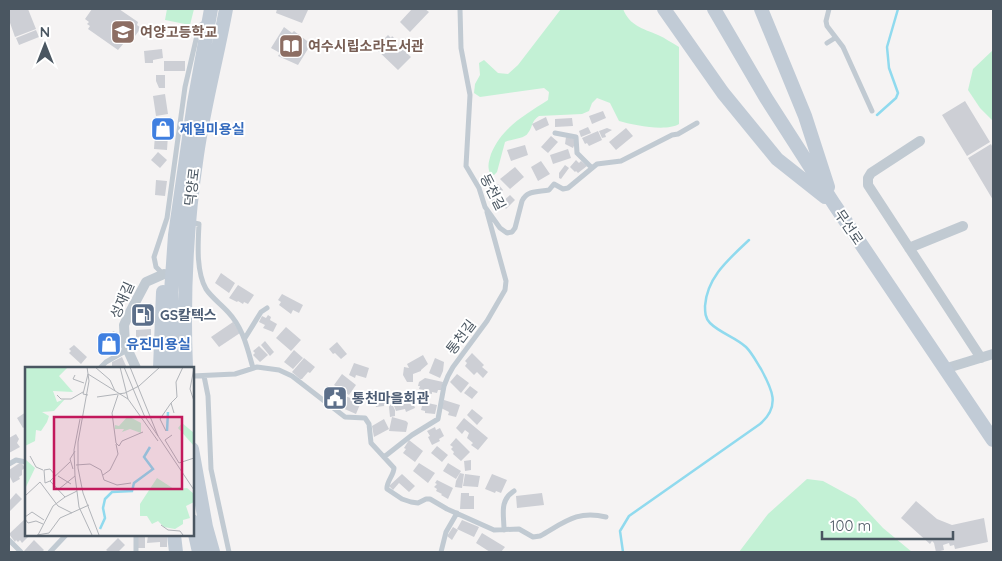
<svg xmlns="http://www.w3.org/2000/svg" width="1002" height="561" viewBox="0 0 1002 561" font-family="Quicksand,'Noto Sans KR',sans-serif">
  <rect width="100%" height="100%" fill="#f5f3f3"/>
  <path fill="#c3f1d5" d="M 167,9 L 194,9 L 190,25 L 165,20 Z
    M 561,9 L 623,9 C 630,26 642,28 658,35 C 665,38 672,43 679,47 L 679,124 C 666,132 633,125 619,121 L 610,103 L 597,98 L 592,103 L 589,111 L 582,114 L 539,116 C 531,121 533,127 528,133 C 525,139 511,139 505,142 L 497,172 L 494,175 L 490,173 C 487,166 489,161 491,154 C 502,127 525,115 548,100 L 549,92 L 544,88 L 480,97 L 474,93 L 475,84 L 480,75 L 479,63 L 484,60 L 498,73 L 508,74 L 518,65 Z
    M 993,50 L 993,121 L 980,108 L 968,90 L 973,69 Z
    M 807,479 L 823,481 L 856,499 L 883,528 L 912,552 L 739,552 L 768,514 Z"/>
  <g fill="none" stroke-linecap="round" stroke-linejoin="round">
    <path stroke="#90daee" stroke-width="2.5" d="M 877,115 L 896,98 L 898,93 L 889,68 L 887,47 L 898,9
      M 623,552 L 620,531 L 629,516 L 760,424 C 781,406 772,389 761,369 C 756,361 752,353 746,347 C 735,337 720,333 710,323 C 705,318 705,312 705,306 C 707,277 729,259 749,240"/>
  </g>
  <path fill="#cdcfd5" d="M 9,9 L 28,9 L 36,29 L 15,37 L 9,20 Z
    M 92,9 L 119,9 L 138,22 L 137,25 L 141,28 L 132,40 L 129,37 L 118,50 L 88,29 L 90,26 L 87,24 L 89,22 L 85,19 Z
    M 277,9 L 305,9 L 308,10 L 302,23 L 276,13 Z
    M 412,9 L 425,9 L 429,12 L 410,32 L 400,22 Z
    M 284,27 L 292,33 L 294,31 L 311,44 L 298,65 L 278,56 L 280,53 L 271,48 Z
    M 36,30 L 39,37 L 19,45 L 16,38 Z
    M 388,35 L 391,38 L 392,36 L 396,40 L 394,41 L 411,57 L 398,70 L 375,48 Z
    M 162,49 L 163,58 L 153,60 L 153,63 L 145,63 L 144,51 Z
    M 164,61 L 185,61 L 185,71 L 164,71 Z
    M 156,75 L 165,75 L 165,88 L 159,88 L 156,81 Z
    M 165,94 L 168,114 L 156,116 L 153,96 Z
    M 965,101 L 990,142 L 967,156 L 942,115 Z
    M 603,111 L 606,118 L 592,124 L 589,116 Z
    M 546,117 L 549,125 L 536,131 L 532,124 Z
    M 572,118 L 573,126 L 555,127 L 555,119 Z
    M 158,123 L 168,124 L 167,133 L 158,133 Z
    M 588,127 L 591,133 L 581,137 L 579,131 Z
    M 607,128 L 612,130 L 605,134 L 606,137 L 602,138 L 599,131 Z
    M 626,128 L 633,136 L 616,150 L 609,142 Z
    M 598,131 L 602,140 L 589,146 L 587,143 L 585,144 L 582,138 Z
    M 155,134 L 168,135 L 167,150 L 154,149 Z
    M 551,136 L 558,142 L 548,153 L 541,147 Z
    M 566,137 L 575,139 L 576,141 L 573,148 L 565,144 Z
    M 991,144 L 993,148 L 993,200 L 968,158 Z
    M 525,145 L 528,155 L 511,161 L 507,150 Z
    M 568,149 L 571,158 L 553,164 L 550,155 Z
    M 158,152 L 167,160 L 160,168 L 151,160 Z
    M 576,160 L 579,163 L 581,161 L 587,166 L 578,173 L 576,171 L 575,172 L 570,167 Z
    M 541,161 L 550,174 L 538,181 L 531,167 Z
    M 565,165 L 569,168 L 561,179 L 559,178 L 559,173 Z
    M 515,167 L 524,177 L 510,189 L 500,179 Z
    M 156,180 L 167,181 L 165,196 L 155,195 Z
    M 498,184 L 503,190 L 500,193 L 501,194 L 493,202 L 486,195 Z
    M 510,195 L 515,200 L 506,209 L 501,203 Z
    M 221,273 L 235,283 L 229,293 L 215,283 Z
    M 238,285 L 254,295 L 248,304 L 244,302 L 243,304 L 238,301 L 237,302 L 229,298 Z
    M 282,294 L 303,305 L 299,313 L 293,310 L 291,314 L 279,305 L 281,302 L 278,300 Z
    M 268,315 L 271,317 L 270,320 L 277,324 L 273,332 L 263,328 L 265,325 L 259,322 L 262,316 L 266,318 Z
    M 233,322 L 240,333 L 219,347 L 211,337 Z
    M 286,327 L 301,340 L 291,351 L 276,338 Z
    M 151,329 L 151,342 L 136,342 L 136,330 Z
    M 114,331 L 119,339 L 116,340 L 122,350 L 114,354 L 111,349 L 104,353 L 102,353 L 99,349 L 106,335 Z
    M 265,341 L 274,352 L 270,356 L 261,345 Z
    M 337,342 L 347,354 L 341,359 L 335,353 L 333,354 L 329,349 Z
    M 74,345 L 87,357 L 81,364 L 69,353 L 71,351 L 69,349 Z
    M 259,346 L 268,355 L 260,362 L 253,355 L 255,353 L 253,351 Z
    M 294,350 L 303,358 L 293,369 L 284,362 Z
    M 472,353 L 484,365 L 482,367 L 488,372 L 483,378 L 477,372 L 474,375 L 465,366 L 467,363 L 465,361 Z
    M 423,355 L 428,364 L 421,370 L 421,371 L 413,374 L 413,382 L 407,382 L 403,375 L 404,367 L 409,368 L 407,364 Z
    M 122,357 L 127,368 L 112,368 L 112,362 Z
    M 304,358 L 315,367 L 310,373 L 308,372 L 302,379 L 300,379 L 292,372 Z
    M 435,358 L 444,362 L 443,371 L 440,378 L 429,373 Z
    M 354,363 L 369,368 L 366,378 L 356,375 L 355,378 L 349,375 Z
    M 342,374 L 356,385 L 349,395 L 334,385 Z
    M 457,374 L 469,383 L 461,393 L 450,382 Z
    M 425,378 L 443,382 L 441,390 L 438,390 L 437,393 L 432,392 L 432,394 L 423,392 L 424,390 L 419,389 L 420,386 L 418,386 L 419,382 Z
    M 470,386 L 478,392 L 472,399 L 464,393 Z
    M 331,391 L 343,399 L 338,406 L 326,398 Z
    M 388,392 L 389,404 L 384,404 L 384,406 L 376,407 L 374,399 L 369,400 L 369,394 Z
    M 410,394 L 415,408 L 406,412 L 405,409 L 396,411 L 392,401 Z
    M 345,396 L 361,402 L 356,414 L 340,407 Z
    M 444,400 L 460,405 L 456,417 L 448,415 L 449,412 L 441,408 Z
    M 391,402 L 395,410 L 395,416 L 390,417 L 389,407 Z
    M 423,402 L 437,405 L 435,414 L 425,413 L 425,411 L 421,410 Z
    M 472,409 L 483,418 L 477,425 L 467,415 Z
    M 26,412 L 26,426 L 23,428 L 17,418 Z
    M 392,417 L 406,421 L 408,423 L 406,432 L 389,431 Z
    M 464,418 L 488,438 L 478,450 L 471,445 L 473,443 L 467,438 L 469,433 L 465,430 L 462,434 L 456,428 Z
    M 384,419 L 389,429 L 374,437 L 372,426 Z
    M 435,427 L 436,430 L 440,428 L 444,436 L 439,439 L 440,441 L 432,445 L 428,437 L 430,436 L 427,431 Z
    M 16,434 L 19,439 L 17,443 L 20,447 L 9,453 L 9,438 Z
    M 456,438 L 470,452 L 461,461 L 453,454 L 454,452 L 451,449 L 453,447 L 450,445 Z
    M 409,440 L 423,451 L 415,462 L 403,453 L 406,449 L 404,448 Z
    M 437,446 L 448,455 L 442,462 L 431,453 Z
    M 471,460 L 471,470 L 465,471 L 464,461 Z
    M 21,462 L 25,468 L 22,470 L 22,475 L 19,477 L 20,479 L 13,483 L 9,475 L 9,470 Z
    M 419,463 L 435,473 L 428,483 L 413,471 Z
    M 448,463 L 461,471 L 456,479 L 443,471 Z
    M 460,473 L 464,474 L 462,488 L 455,487 L 456,481 Z
    M 402,474 L 415,486 L 409,492 L 399,483 L 393,490 L 389,486 Z
    M 465,474 L 480,476 L 478,487 L 463,486 Z
    M 492,474 L 507,480 L 501,493 L 496,491 L 495,493 L 485,489 Z
    M 437,480 L 453,488 L 448,499 L 441,495 L 442,494 L 436,491 L 437,489 L 434,487 L 437,484 L 435,483 Z
    M 16,493 L 22,499 L 10,511 L 9,509 L 9,501 Z
    M 461,493 L 469,493 L 469,496 L 474,496 L 474,509 L 460,509 Z
    M 542,493 L 544,505 L 517,508 L 516,496 Z
    M 916,501 L 937,519 L 952,525 L 984,518 L 988,542 L 955,549 L 954,545 L 950,546 L 949,543 L 943,545 L 944,550 L 936,552 L 934,543 L 932,541 L 930,544 L 901,518 Z
    M 26,518 L 26,535 L 30,535 L 22,543 L 20,540 L 18,542 L 16,540 L 15,542 L 9,534 Z
    M 462,520 L 479,527 L 474,537 L 457,529 Z
    M 453,527 L 458,530 L 452,540 L 447,536 Z
    M 482,533 L 505,547 L 501,552 L 490,552 L 476,543 Z
    M 138,535 L 145,535 L 145,548 L 138,548 Z
    M 148,535 L 167,535 L 167,547 L 160,547 L 160,542 L 147,543 Z
    M 118,538 L 125,545 L 118,552 L 109,552 L 106,550 Z
    M 34,540 L 44,550 L 42,552 L 24,551 Z"/>
  <g fill="none" stroke-linecap="round" stroke-linejoin="round">
    <path stroke="#c1cad2" stroke-width="5" d="M 460,9 L 461,48 L 470,95 L 466,166 L 479,188 L 485,207 L 500,228 L 507,233 L 512,232 L 515,228 L 522,201 C 527,190 538,192 549,190 L 554,184 L 563,189 L 568,188 L 597,164 L 621,161 L 672,135 L 678,134 L 697,123
      M 829,9 L 826,21 L 827,26 L 843,47 L 872,111
      M 827,43 L 835,38
      M 555,133 L 576,137 L 577,153 L 592,168
      M 190,222 L 199,224 C 198,244 196,271 206,289 C 212,298 221,304 228,312 C 243,328 247,347 253,368
      M 163,274 L 156,267 L 154,257 L 167,218 L 185,87 L 198,31 L 201,25 L 206,22
      M 245,338 L 261,312 L 267,308
      M 100,368 L 106,362 L 127,350
      M 192,376 L 235,374 L 257,367 L 279,370 L 292,376 L 345,417 L 365,418 L 369,424 L 371,443 L 394,468 C 394,475 386,482 387,489 L 402,499 L 411,502 L 418,503 L 426,499 L 430,499 L 447,509 L 494,530 L 519,529 L 533,537 L 540,536 C 565,522 577,510 606,517
      M 204,376 L 208,396 L 211,469 L 229,552
      M 384,457 L 412,435 L 438,419 L 444,386 L 448,376 L 453,367 L 487,321 L 505,290 L 506,281 L 487,212
      M 9,464 L 16,460 L 26,462
      M 504,530 C 504,514 499,501 514,491
      M 136,535 L 136,552
      M 9,540 L 21,552
      M 50,552 L 66,535
      M 441,552 L 446,532 L 457,513"/>
    <path stroke="#c1cad2" stroke-width="10" d="M 920,141 L 871,173 L 868,178 L 868,185 L 981,358
      M 909,248 L 963,226
      M 136,368 L 125,344 L 124,325 L 129,314 L 146,282 L 164,274
      M 944,369 L 993,354"/>
    <path stroke="#c1cbd6" stroke-width="14" d="M 664,9 L 723,93 L 777,159 L 825,197
      M 714,9 L 766,98 L 834,204 L 993,440
      M 761,9 L 805,116 L 828,187
      M 160,368 L 163,292
      M 173,368 L 171,292 L 175,235 L 194,103 L 211,9
      M 186,368 C 183,295 186,228 197,155 C 204,106 217,58 226,9
      M 192,449 L 206,527 L 213,552
      M 192,521 L 199,552
      M 174,535 L 176,552"/>
  </g>
  <defs>
    <symbol id="school-square" viewBox="-11 -11 22 22"><rect x="-9" y="-9" width="18" height="18" rx="4" fill="#8d6e63" stroke="#fff"/><path d="M0-5L7-2L0 1L-7-2ZM-4 1L0 2.5L4 1V4Q0 6-4 4Z" fill="#fff"/></symbol>
    <symbol id="library-square" viewBox="-11 -11 22 22"><rect x="-9" y="-9" width="18" height="18" rx="4" fill="#8d6e63" stroke="#fff"/><path d="M-6-4Q-3-5.5-.7-3.5V5Q-3 3-6 4ZM6-4Q3-5.5 .7-3.5V5Q3 3 6 4Z" fill="#fff"/></symbol>
    <symbol id="shop-square" viewBox="-11 -11 22 22"><rect x="-9" y="-9" width="18" height="18" rx="4" fill="#3f7fe0" stroke="#fff"/><path d="M-5-2.5h2.3a2.7 3.5 0 0 1 5.4 0H5L5.5 6h-11ZM-1.5-2.5h3a1.5 2.3 0 0 0-3 0Z" fill="#fff"/></symbol>
    <symbol id="fuel-square" viewBox="-11 -11 22 22"><rect x="-9" y="-9" width="18" height="18" rx="4" fill="#5c6f8a" stroke="#fff"/><path d="M-5.5-6h7V0h2V4h1.3V-2.5L3-4.5l.8-.8L6-3V5H2.5V1h-1V6h-7ZM-4.2-4.7v3.2H.2V-4.7Z" fill="#fff"/></symbol>
    <symbol id="civic-square" viewBox="-11 -11 22 22"><rect x="-9" y="-9" width="18" height="18" rx="4" fill="#5c6f8a" stroke="#fff"/><path d="M-.6-6.5H3V-4.5H.6V-3L4-1V1h2V6H-6V1h2V-1L-.6-3ZM-1.2 2.5V6h2.4V2.5Z" fill="#fff"/></symbol>
  </defs>
  <g fill-rule="evenodd">
    <use href="#school-square" x="109" y="18" width="28" height="28"/>
    <use href="#library-square" x="277" y="32" width="28" height="28"/>
    <use href="#shop-square" x="149" y="115" width="28" height="28"/>
    <use href="#fuel-square" x="129" y="301" width="28" height="28"/>
    <use href="#shop-square" x="95" y="330" width="28" height="28"/>
    <use href="#civic-square" x="321" y="384" width="28" height="28"/>
  </g>
  <g text-anchor="middle" dominant-baseline="central" stroke-width="4" stroke-linejoin="round" paint-order="stroke">
    <g font-size="14" font-weight="bold" fill="#785e54" stroke="#fff" text-anchor="start">
      <text x="140" y="32">여양고등학교</text>
      <text x="308" y="46">여수시립소라도서관</text>
    </g>
    <g font-size="14" font-weight="bold" fill="#366cbe" stroke="#fff" text-anchor="start">
      <text x="180" y="129">제일미용실</text>
      <text x="126" y="344">유진미용실</text>
    </g>
    <g font-size="14" fill="#4a5661" stroke="#fff">
      <text transform="translate(192 187) rotate(-83)">덕양로</text>
      <text transform="translate(493 192) rotate(63)">동천길</text>
      <text transform="translate(849 227) rotate(56)">무선로</text>
      <text transform="translate(122 300) rotate(-66)">성재길</text>
      <text transform="translate(461 337) rotate(-53)">통천길</text>
    </g>
    <g font-size="14" font-weight="bold" fill="#4e5e75" stroke="#fff" text-anchor="start">
      <text x="160" y="315">GS칼텍스</text>
      <text x="352" y="398">통천마을회관</text>
    </g>
  </g>
  <g transform="translate(25 367)">
    <rect width="169" height="169" fill="#f5f3f3"/>
    <path d="M 0,0 L 43,0 L 34,9 L 48,25 L 28,24 L 32,35 L 40,32 L 29,44 L 17,45 L 24,49 L 22,55 L 16,64 L 11,63 L 10,74 L 0,79 ZM 103,49 L 116,56 L 116,66 L 105,62 L 97,65 L 92,72 L 99,62 L 90,62 L 90,58 L 94,59 ZM 157,56 L 169,66 L 169,79 L 153,61 ZM 0,92 L 10,101 L 0,122 ZM 132,111 L 149,122 L 162,121 L 169,127 L 169,135 L 161,139 L 165,151 L 158,153 L 158,157 L 150,162 L 139,160 L 133,154 L 127,157 L 122,149 L 115,149 L 115,137 Z" fill="#c3f1d5"/>
    <path fill="none" stroke="#90daee" stroke-width="2.5" d="M 142,64 L 143,45M 75,162 L 80,151 L 78,141 L 80,132 L 87,125 L 107,124 L 109,116 L 128,102 L 119,90 L 125,80"/>
    <path fill="none" stroke="#b1b4b9" stroke-width="1" d="M 62,0 L 64,14 L 53,75 L 53,101 L 58,126 L 74,168M 70,0 L 85,13 L 90,24M 95,0 L 103,32 L 133,74M 99,0 L 119,48 L 169,123M 105,0 L 133,69M 169,1 L 165,22 L 169,34M 50,8 L 48,12 L 59,16M 32,28 L 36,32 L 46,32 L 58,25M 63,28 L 58,27 L 63,7 L 103,32M 93,28 L 87,46 L 91,76 L 94,79 L 97,74 L 118,65M 72,30 L 100,26 L 114,19 L 135,0M 149,46 L 146,36 L 152,30 L 151,15 L 158,0M 55,52 L 49,83 L 50,109 L 54,140 L 67,168M 141,64 L 135,52 L 146,36M 147,68 L 140,73 L 154,96M 5,89 L 11,100 L 18,103M 45,95 L 25,114 L 40,130 L 52,124M 154,96 L 169,91M 51,98 L 65,97 L 76,103 L 79,113 L 92,118 L 106,116M 48,102 L 45,92 L 50,84M 78,108 L 85,103 L 93,87 L 91,77M 33,109 L 46,117M 25,114 L 20,116 L 19,103 L 25,102 L 31,109M 34,122 L 50,109M 0,129 L 15,115 L 33,139 L 47,146M 0,150 L 7,145 L 19,153M 0,152 L 3,156 L 11,154 L 18,157M 136,158 L 143,163 L 155,164 L 158,168M 12,168 L 24,166 L 35,151 L 64,138M 13,168 L 28,139 L 40,130"/>
    <path fill="#c2185b" fill-opacity="0.15" stroke="#c2185b" stroke-width="2.5" d="M 29,50 L 157,50 L 157,122 L 29,122 Z"/>
    <rect width="169" height="169" fill="none" stroke="#4a5661" stroke-width="2.5"/>
  </g>
  <rect width="1002" height="561" fill="none" stroke="#4a5661" stroke-width="20"/>
  <g transform="translate(45 45)" stroke="#ffffff" stroke-width="4" paint-order="stroke">
  <path d="M0-4L9 19L0 12L-9 19Z" fill="#4a5661"/>
  <text y="-8" font-size="14" font-weight="bold" text-anchor="middle" fill="#4a5661">N</text>
  </g>
  <path d="M822 531v8h131v-8" fill="none" stroke="#4a5661" stroke-width="2.5"/>
  <text x="830" y="531" font-size="15" fill="#4a5661" stroke="#ffffff" stroke-width="4" paint-order="stroke">100 m</text>
</svg>
